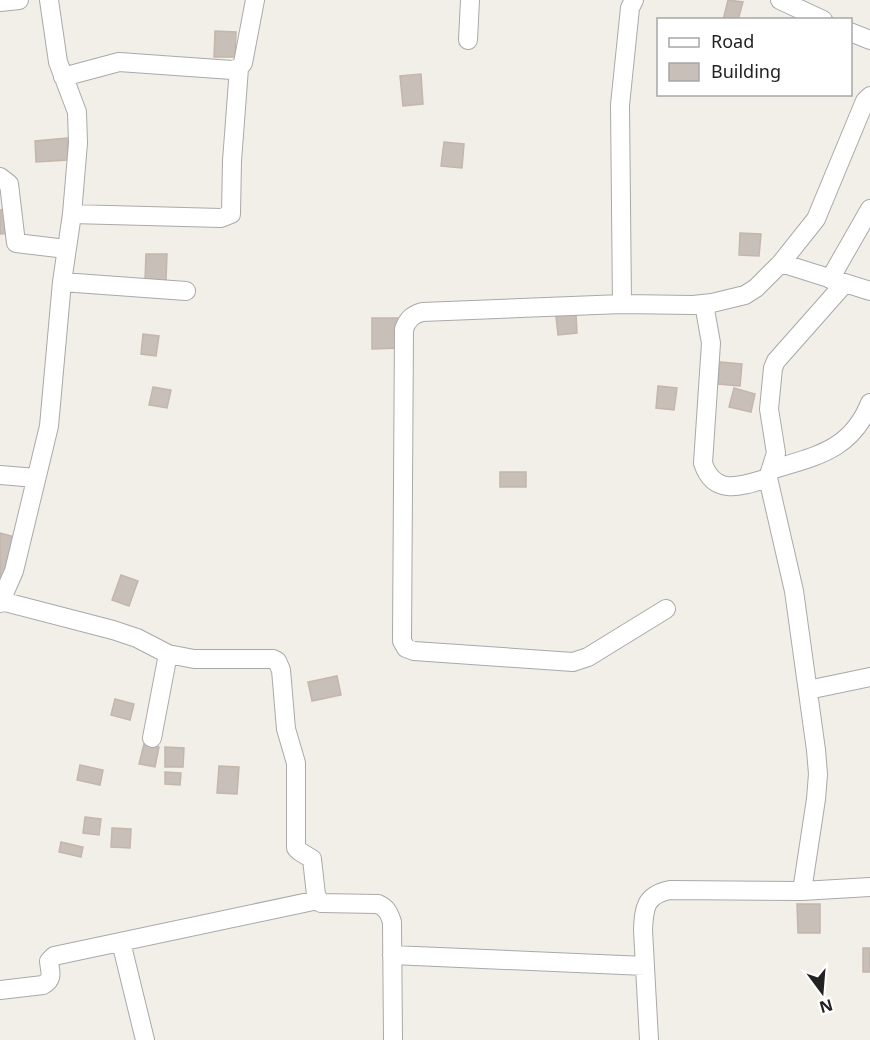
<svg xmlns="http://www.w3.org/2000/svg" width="870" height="1040" viewBox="0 0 870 1040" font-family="'Noto Sans',sans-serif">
  <rect width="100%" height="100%" fill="#f2efe9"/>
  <path fill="#c7bfb8" stroke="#c4b6ab" stroke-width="1.5" d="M 728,0 L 743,2 L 738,20 L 723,20 Z
    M 215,31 L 236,32 L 235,57 L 214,57 Z
    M 421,74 L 423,104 L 403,106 L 400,76 Z
    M 67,138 L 68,160 L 36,162 L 35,141 Z
    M 444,142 L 464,144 L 462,168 L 441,166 Z
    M 9,208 L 12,233 L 0,234 L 0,210 Z
    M 740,233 L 761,234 L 759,256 L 739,255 Z
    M 146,254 L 167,254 L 166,281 L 145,280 Z
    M 576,314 L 577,333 L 558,335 L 556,316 Z
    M 372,318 L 401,318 L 401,348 L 372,349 Z
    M 143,334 L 159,336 L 156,356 L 141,354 Z
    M 720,362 L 742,364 L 740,386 L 718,384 Z
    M 658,386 L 677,388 L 674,410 L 656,408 Z
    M 153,387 L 171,390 L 167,408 L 149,405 Z
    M 734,388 L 755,394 L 751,412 L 729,407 Z
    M 500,472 L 526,472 L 526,487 L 500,487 Z
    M 0,533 L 15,537 L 2,582 L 0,581 Z
    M 121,575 L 138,581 L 129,606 L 112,600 Z
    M 337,676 L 341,695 L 312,701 L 308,682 Z
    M 115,699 L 134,704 L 130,720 L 111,715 Z
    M 144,744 L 159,747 L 155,767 L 139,764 Z
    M 165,747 L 184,748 L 183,767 L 165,767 Z
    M 80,765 L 103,770 L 100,785 L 77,780 Z
    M 219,766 L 239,767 L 237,794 L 217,793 Z
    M 165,772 L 181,773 L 180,785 L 165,784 Z
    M 85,817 L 101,819 L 99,835 L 83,833 Z
    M 112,828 L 131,829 L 130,848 L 111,847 Z
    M 61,842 L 83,847 L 81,857 L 59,852 Z
    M 797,904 L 820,904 L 820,933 L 798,933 Z
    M 863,948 L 870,948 L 870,972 L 863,972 Z"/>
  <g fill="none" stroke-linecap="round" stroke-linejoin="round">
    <defs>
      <path id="minor" d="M 780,0 L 823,20
        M 0,2 L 19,0
        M 850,32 L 870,40
        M 468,40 L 470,0
        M 63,77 L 119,62 L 232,70 L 239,68 L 243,63 L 255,0
        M 0,177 L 9,184 L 16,243 L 66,249
        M 72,214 L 221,218 L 231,214 L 232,161 L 239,68
        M 781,263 L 870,291
        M 830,279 L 870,209
        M 62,282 L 186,291
        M 622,304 L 620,105 L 630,8 L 634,0
        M 704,304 L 711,343 L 703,463 C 714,497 742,486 768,478 L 794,591 L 816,750 L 818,774 L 816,799 L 802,891
        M 771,470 C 815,456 851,451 870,403
        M 0,475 L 36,478
        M 768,478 L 776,453 L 769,409 L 773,368 L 776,361 L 845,283
        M 1,601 L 113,630 L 137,638 L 168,654 L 194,659 L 273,659 L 277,661 L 281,670 L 286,729 L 296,763 L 296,848 L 299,851 L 312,859 L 316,895 L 321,903 L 378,904 C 387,908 389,913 392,922 L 393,1040
        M 0,603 L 14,571 L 49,426 L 62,282 L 72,214 L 78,143 L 77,112 L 58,62 L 49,0
        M 666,609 L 588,657 L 573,662 L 414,651 L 406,648 L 402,641 L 404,329 C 408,319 412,315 422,312 L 622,304 L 693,305 L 712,303 L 745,295 L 756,288 L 781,263 L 816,219 L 865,101 L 870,96
        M 808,690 L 870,677
        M 152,738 L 168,654
        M 121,942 L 145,1040
        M 392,955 L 645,966
        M 0,990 L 43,985 C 54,979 50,972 49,961 L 54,956 L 318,900
        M 649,1040 L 643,930 C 644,908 645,895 670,890 L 802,891 L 870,887"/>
    </defs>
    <use href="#minor" stroke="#a9a9a9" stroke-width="20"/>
    <use href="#minor" stroke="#fff" stroke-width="18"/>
  </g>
  <rect x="657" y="18" width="195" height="78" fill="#ffffff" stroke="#a7a7a7" stroke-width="1.5"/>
  <rect x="669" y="38" width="30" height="9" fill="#ffffff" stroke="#a7a7a7" stroke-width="1.5"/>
  <text x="711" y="48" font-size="18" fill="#222222">Road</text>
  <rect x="669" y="63" width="30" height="18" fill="#c7bfb8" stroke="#a7a7a7" stroke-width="1.5"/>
  <text x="711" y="78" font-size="18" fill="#222222">Building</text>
  <g transform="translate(822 992) rotate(164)" stroke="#ffffff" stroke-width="4.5" paint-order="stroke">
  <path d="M0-4.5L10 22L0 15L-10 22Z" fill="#222222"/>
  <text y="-9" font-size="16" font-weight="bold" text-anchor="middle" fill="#222222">N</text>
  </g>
</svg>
